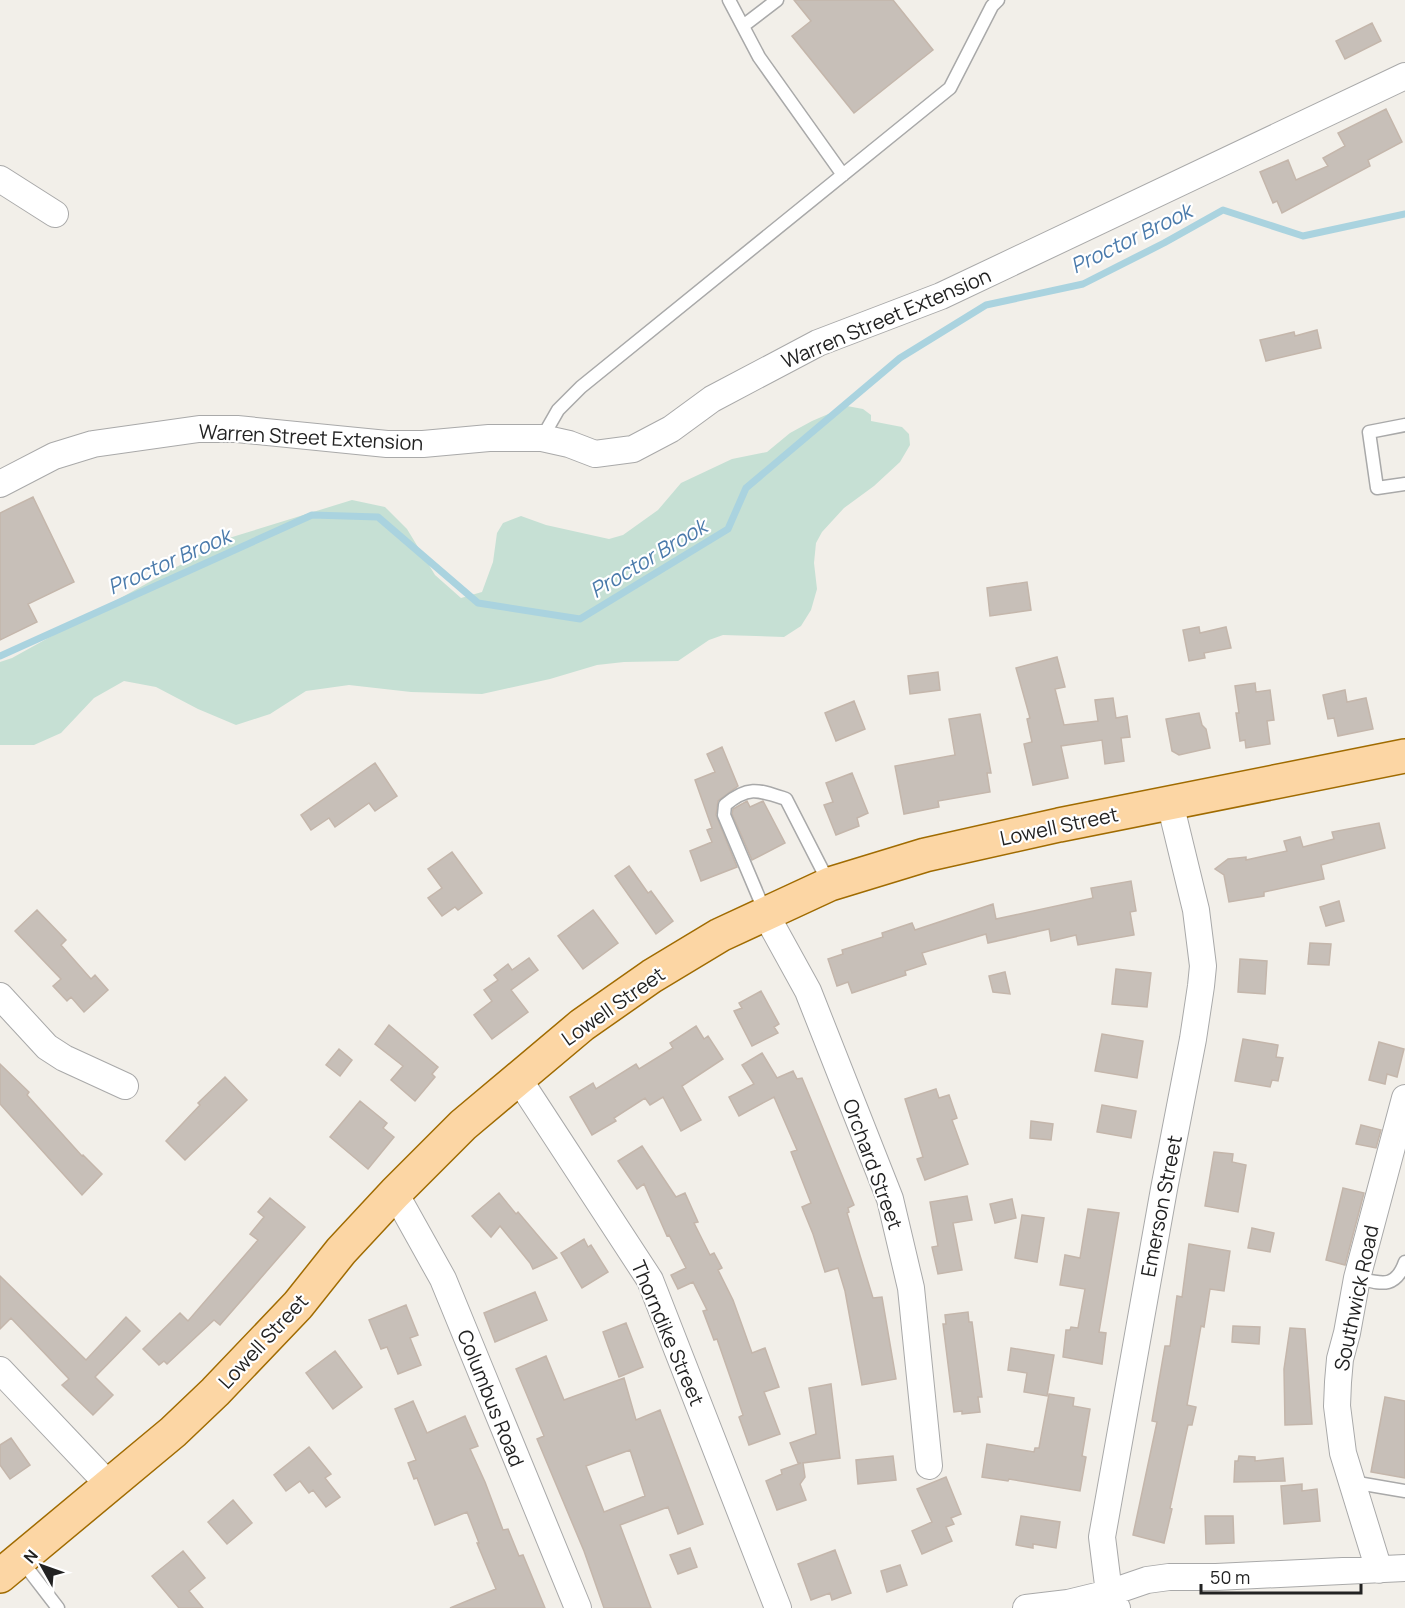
<svg xmlns="http://www.w3.org/2000/svg" width="1405" height="1608" viewBox="0 0 1405 1608" font-family="Manrope,sans-serif">
  <rect width="100%" height="100%" fill="#f2efe9"/>
  <path fill="#c6e0d4" d="M 847,406 L 863,409 L 871,415 L 871,421 L 902,427 L 909,434 L 910,445 L 900,462 L 874,486 L 844,508 L 822,532 L 816,543 L 814,563 L 817,589 L 811,610 L 801,626 L 784,637 L 723,635 L 709,640 L 678,661 L 624,662 L 597,665 L 550,679 L 482,694 L 411,692 L 349,685 L 306,691 L 270,714 L 236,725 L 198,709 L 156,687 L 124,681 L 94,698 L 61,733 L 34,745 L 0,745 L 0,662 L 12,658 L 229,538 L 352,500 L 385,507 L 407,529 L 435,575 L 461,598 L 482,592 L 493,562 L 497,533 L 503,523 L 521,516 L 546,525 L 609,539 L 623,535 L 658,510 L 681,483 L 732,459 L 767,452 L 790,433 L 812,421 Z"/>
  <g fill="none" stroke-linecap="round" stroke-linejoin="round">
    <path stroke="#aad3df" stroke-width="7" d="M 0,656 L 312,515 L 378,517 L 478,603 L 580,619 L 728,529 L 746,488 L 900,358 L 986,305 L 1083,284 L 1164,243 L 1223,210 L 1303,236 L 1405,214"/>
  </g>
  <path fill="#c7bfb8" stroke="#c4b6ab" stroke-width="1.5" fill-rule="evenodd" d="M 794,0 L 893,0 L 933,50 L 854,113 L 792,36 L 811,21 Z
    M 1372,23 L 1381,41 L 1345,59 L 1336,41 Z
    M 1386,109 L 1402,142 L 1368,160 L 1370,166 L 1282,213 L 1277,201 L 1273,203 L 1260,172 L 1288,160 L 1296,180 L 1328,166 L 1323,158 L 1345,146 L 1338,133 Z
    M 1317,330 L 1321,348 L 1266,361 L 1260,340 L 1294,332 L 1295,336 Z
    M 33,497 L 74,582 L 28,604 L 37,622 L 0,640 L 0,513 Z
    M 1027,582 L 1031,610 L 990,616 L 987,588 Z
    M 1199,627 L 1200,633 L 1226,627 L 1231,648 L 1204,653 L 1205,658 L 1189,661 L 1183,630 Z
    M 1057,657 L 1065,687 L 1055,689 L 1064,725 L 1098,721 L 1095,700 L 1113,698 L 1116,718 L 1127,716 L 1130,737 L 1121,738 L 1124,761 L 1105,764 L 1102,740 L 1061,746 L 1068,778 L 1033,785 L 1024,744 L 1032,742 L 1027,719 L 1030,718 L 1016,668 Z
    M 938,672 L 940,690 L 910,694 L 908,676 Z
    M 1255,683 L 1256,692 L 1270,690 L 1274,720 L 1267,721 L 1270,744 L 1246,748 L 1245,740 L 1240,741 L 1236,713 L 1239,713 L 1235,686 Z
    M 1345,690 L 1347,702 L 1366,698 L 1373,729 L 1338,736 L 1334,718 L 1328,719 L 1323,695 Z
    M 854,701 L 865,729 L 836,741 L 825,713 Z
    M 1199,713 L 1202,725 L 1206,729 L 1210,748 L 1179,755 L 1172,751 L 1166,719 Z
    M 980,714 L 991,773 L 987,773 L 990,792 L 938,801 L 939,807 L 904,814 L 895,766 L 955,755 L 949,719 Z
    M 722,747 L 738,786 L 718,801 L 716,815 L 737,867 L 701,881 L 690,851 L 712,842 L 707,830 L 712,828 L 695,780 L 715,772 L 707,754 Z
    M 375,763 L 397,796 L 375,811 L 369,803 L 335,827 L 329,818 L 311,830 L 301,815 Z
    M 852,773 L 868,813 L 857,818 L 859,826 L 836,835 L 824,805 L 833,802 L 826,783 Z
    M 747,801 L 750,807 L 763,801 L 785,843 L 752,860 L 732,814 L 733,809 Z
    M 1379,823 L 1385,848 L 1321,865 L 1324,879 L 1264,892 L 1264,896 L 1229,902 L 1224,875 L 1215,869 L 1228,859 L 1246,857 L 1246,860 L 1287,851 L 1284,841 L 1300,837 L 1303,847 L 1334,839 L 1332,832 Z
    M 452,852 L 482,893 L 458,910 L 455,907 L 442,916 L 428,898 L 442,888 L 428,869 Z
    M 629,866 L 648,893 L 651,891 L 673,921 L 656,934 L 615,876 Z
    M 1131,881 L 1136,911 L 1130,912 L 1134,935 L 1078,945 L 1076,935 L 1051,941 L 1049,929 L 988,943 L 986,934 L 922,953 L 926,964 L 905,971 L 906,975 L 852,993 L 848,982 L 837,986 L 828,959 L 843,954 L 842,950 L 883,937 L 882,933 L 912,923 L 915,930 L 993,904 L 996,919 L 1093,898 L 1091,888 Z
    M 1339,901 L 1344,921 L 1326,926 L 1320,907 Z
    M 37,910 L 66,940 L 61,945 L 91,979 L 95,975 L 108,990 L 84,1012 L 71,997 L 67,1001 L 53,986 L 61,979 L 15,931 Z
    M 593,910 L 618,943 L 583,969 L 558,936 Z
    M 1310,943 L 1331,944 L 1329,965 L 1308,964 Z
    M 529,958 L 538,970 L 511,990 L 528,1012 L 492,1039 L 474,1015 L 492,1001 L 484,990 L 498,980 L 494,975 L 508,964 L 512,970 Z
    M 1240,959 L 1267,961 L 1265,994 L 1238,992 Z
    M 1116,969 L 1151,973 L 1147,1007 L 1112,1004 Z
    M 1005,972 L 1010,994 L 993,992 L 989,976 Z
    M 761,991 L 779,1024 L 774,1027 L 778,1033 L 752,1046 L 734,1011 L 742,1008 L 739,1003 Z
    M 389,1025 L 438,1067 L 432,1074 L 435,1077 L 415,1101 L 391,1080 L 403,1066 L 375,1044 Z
    M 696,1026 L 704,1039 L 708,1036 L 723,1059 L 682,1086 L 701,1120 L 681,1131 L 663,1097 L 650,1105 L 645,1098 L 614,1118 L 616,1121 L 592,1135 L 570,1097 L 593,1083 L 596,1089 L 636,1064 L 639,1069 L 673,1048 L 670,1043 Z
    M 1102,1034 L 1143,1041 L 1137,1078 L 1095,1071 Z
    M 1243,1039 L 1278,1045 L 1276,1057 L 1283,1058 L 1278,1081 L 1272,1080 L 1270,1087 L 1235,1081 Z
    M 1379,1042 L 1404,1049 L 1397,1077 L 1387,1074 L 1385,1084 L 1369,1080 Z
    M 339,1049 L 352,1060 L 340,1076 L 326,1065 Z
    M 762,1053 L 777,1078 L 793,1071 L 797,1079 L 802,1078 L 817,1114 L 854,1205 L 848,1208 L 849,1212 L 847,1213 L 873,1298 L 882,1297 L 896,1379 L 862,1385 L 845,1291 L 838,1268 L 825,1272 L 813,1234 L 802,1207 L 811,1203 L 791,1152 L 797,1150 L 774,1097 L 739,1116 L 729,1097 L 754,1084 L 742,1065 Z
    M 0,1064 L 29,1092 L 27,1095 L 82,1156 L 83,1155 L 102,1174 L 82,1195 L 0,1104 Z
    M 225,1077 L 247,1100 L 185,1160 L 166,1141 L 200,1105 L 198,1103 Z
    M 936,1089 L 939,1098 L 949,1095 L 957,1118 L 952,1120 L 968,1164 L 925,1180 L 917,1159 L 923,1157 L 905,1099 Z
    M 360,1101 L 387,1123 L 383,1128 L 394,1137 L 368,1169 L 330,1137 Z
    M 1102,1105 L 1136,1111 L 1131,1138 L 1097,1132 Z
    M 1031,1121 L 1053,1124 L 1051,1140 L 1030,1138 Z
    M 1361,1125 L 1381,1130 L 1376,1148 L 1356,1144 Z
    M 642,1146 L 676,1197 L 685,1193 L 698,1222 L 694,1223 L 710,1255 L 714,1253 L 722,1268 L 718,1270 L 733,1300 L 752,1353 L 765,1348 L 779,1387 L 764,1392 L 780,1434 L 749,1445 L 739,1417 L 743,1415 L 732,1382 L 717,1339 L 714,1340 L 703,1311 L 707,1310 L 693,1282 L 678,1289 L 671,1275 L 686,1268 L 669,1235 L 667,1236 L 644,1184 L 637,1189 L 618,1161 Z
    M 1214,1152 L 1233,1154 L 1232,1162 L 1246,1165 L 1238,1212 L 1205,1206 Z
    M 1343,1188 L 1364,1193 L 1345,1265 L 1326,1260 Z
    M 499,1193 L 516,1214 L 518,1212 L 557,1258 L 533,1269 L 530,1263 L 500,1226 L 491,1237 L 472,1216 Z
    M 967,1196 L 972,1220 L 953,1223 L 962,1270 L 938,1274 L 932,1247 L 938,1246 L 930,1202 Z
    M 270,1198 L 305,1227 L 220,1325 L 214,1320 L 167,1364 L 164,1361 L 159,1365 L 143,1349 L 180,1313 L 188,1321 L 258,1240 L 250,1234 L 264,1217 L 258,1212 Z
    M 1012,1199 L 1016,1218 L 995,1223 L 990,1204 Z
    M 1088,1209 L 1119,1213 L 1099,1332 L 1106,1333 L 1102,1364 L 1063,1357 L 1066,1330 L 1070,1330 L 1071,1327 L 1078,1328 L 1085,1289 L 1060,1285 L 1065,1255 L 1080,1258 Z
    M 1022,1215 L 1044,1218 L 1037,1262 L 1015,1258 Z
    M 1252,1228 L 1274,1233 L 1270,1252 L 1248,1248 Z
    M 584,1239 L 588,1247 L 591,1245 L 608,1272 L 582,1288 L 561,1253 Z
    M 1189,1244 L 1230,1251 L 1224,1291 L 1210,1289 L 1204,1327 L 1201,1326 L 1187,1405 L 1196,1407 L 1192,1425 L 1188,1425 L 1170,1508 L 1172,1509 L 1164,1543 L 1133,1535 L 1157,1422 L 1152,1421 L 1165,1346 L 1170,1346 L 1177,1296 L 1182,1297 Z
    M 0,1276 L 86,1360 L 126,1317 L 140,1331 L 95,1377 L 113,1395 L 93,1415 L 62,1385 L 69,1379 L 11,1318 L 0,1329 Z
    M 535,1292 L 547,1320 L 495,1342 L 484,1313 Z
    M 406,1305 L 418,1335 L 410,1338 L 421,1365 L 398,1374 L 387,1347 L 381,1349 L 369,1320 Z
    M 968,1312 L 969,1322 L 972,1322 L 982,1397 L 978,1397 L 980,1412 L 962,1414 L 962,1411 L 954,1412 L 943,1324 L 946,1324 L 945,1315 Z
    M 626,1323 L 643,1367 L 619,1377 L 603,1332 Z
    M 1233,1326 L 1260,1327 L 1259,1344 L 1232,1342 Z
    M 1290,1328 L 1305,1329 L 1312,1424 L 1285,1425 L 1284,1369 Z
    M 1011,1348 L 1054,1355 L 1047,1396 L 1024,1392 L 1027,1373 L 1008,1370 Z
    M 335,1351 L 362,1387 L 333,1409 L 306,1373 Z
    M 546,1356 L 564,1400 L 624,1378 L 636,1420 L 660,1410 L 703,1524 L 678,1534 L 668,1507 L 620,1525 L 651,1608 L 604,1608 L 584,1551 L 537,1439 L 544,1436 L 516,1369 ZM 630,1450 L 645,1496 L 604,1512 L 586,1466 Z
    M 831,1384 L 840,1458 L 803,1463 L 805,1477 L 800,1484 L 806,1500 L 777,1510 L 766,1481 L 782,1474 L 781,1470 L 801,1463 L 798,1463 L 790,1443 L 816,1434 L 809,1388 Z
    M 1049,1394 L 1074,1398 L 1073,1406 L 1090,1409 L 1082,1456 L 1086,1457 L 1080,1491 L 1009,1479 L 1008,1481 L 982,1477 L 987,1444 L 1034,1452 L 1035,1448 L 1039,1448 Z
    M 1385,1397 L 1405,1401 L 1405,1478 L 1371,1472 Z
    M 413,1401 L 427,1433 L 465,1416 L 478,1446 L 470,1449 L 485,1482 L 503,1530 L 508,1529 L 519,1556 L 523,1555 L 545,1608 L 450,1608 L 496,1589 L 477,1543 L 479,1543 L 467,1512 L 435,1525 L 417,1478 L 414,1479 L 408,1463 L 416,1460 L 395,1409 Z
    M 11,1438 L 30,1465 L 10,1479 L 0,1465 L 0,1445 Z
    M 309,1447 L 331,1474 L 325,1478 L 340,1497 L 326,1507 L 313,1490 L 309,1493 L 300,1481 L 286,1491 L 274,1475 Z
    M 893,1456 L 896,1480 L 858,1484 L 856,1460 Z
    M 1239,1456 L 1255,1457 L 1255,1461 L 1283,1458 L 1285,1481 L 1234,1482 L 1235,1461 L 1238,1461 Z
    M 946,1477 L 961,1514 L 951,1518 L 954,1524 L 946,1527 L 952,1541 L 922,1554 L 912,1531 L 932,1522 L 917,1489 Z
    M 1302,1484 L 1302,1491 L 1317,1489 L 1320,1521 L 1284,1524 L 1281,1486 Z
    M 233,1500 L 252,1523 L 227,1544 L 208,1522 Z
    M 1021,1516 L 1060,1522 L 1056,1548 L 1033,1544 L 1033,1548 L 1016,1545 Z
    M 1205,1516 L 1233,1516 L 1234,1543 L 1206,1544 Z
    M 690,1548 L 697,1567 L 678,1574 L 670,1555 Z
    M 835,1550 L 851,1593 L 832,1600 L 830,1593 L 811,1600 L 798,1564 Z
    M 183,1551 L 205,1578 L 189,1591 L 203,1608 L 179,1608 L 152,1576 Z
    M 900,1565 L 907,1585 L 887,1592 L 881,1571 Z"/>
  <g fill="none" stroke-linecap="round" stroke-linejoin="round">
    <defs>
      <path id="service" d="M 729,0 L 759,57 L 843,175
        M 743,26 L 777,0
        M 1405,425 L 1369,432 L 1377,488 L 1405,484
        M 542,438 L 558,410 L 581,387 L 950,88 L 992,6 L 998,0
        M 765,912 L 724,815 L 725,805 C 748,785 759,790 786,799 L 829,883
        M 1357,1278 C 1380,1283 1395,1290 1405,1262
        M 1352,1482 L 1405,1491
        M 21,1560 L 58,1608"/>
      <path id="minor" d="M 0,179 L 55,214
        M 0,484 L 54,456 L 93,444 L 199,429 L 237,429 L 387,444 L 423,444 L 489,438 L 542,438 L 569,444 L 595,454 L 633,449 L 671,429 L 712,399 L 818,343 L 941,296 L 1405,76
        M 765,913 L 808,991 L 890,1199 L 911,1288 L 929,1466
        M 0,996 L 47,1047 L 64,1058 L 125,1086
        M 518,1078 L 650,1280 L 778,1608
        M 395,1193 L 443,1279 L 578,1608
        M 0,1370 L 109,1485
        M 1379,1570 L 1343,1453 L 1337,1406 L 1338,1382 L 1340,1359 L 1347,1333 L 1357,1278 L 1405,1098
        M 1026,1608 L 1068,1603 L 1109,1593 L 1147,1580 L 1169,1577 L 1216,1577 L 1405,1568
        M 1117,1608 L 1109,1593 L 1102,1537 L 1164,1189 L 1193,1039 L 1201,986 L 1203,966 L 1196,910 L 1170,803"/>
      <path id="primary" d="M 0,1576 L 173,1432 L 215,1392 L 298,1305 L 341,1251 L 395,1193 L 463,1125 L 582,1025 L 652,976 L 720,935 L 830,884 L 925,855 L 1059,825 L 1405,756"/>
    </defs>
    <use href="#service" stroke="#a9a9a9" stroke-width="15"/>
    <use href="#minor" stroke="#a9a9a9" stroke-width="28"/>
    <use href="#primary" stroke="#a06b00" stroke-width="36"/>
    <use href="#service" stroke="#fff" stroke-width="12"/>
    <use href="#minor" stroke="#fff" stroke-width="26"/>
    <use href="#primary" stroke="#fcd6a4" stroke-width="33"/>
  </g>
  <g text-anchor="middle" dominant-baseline="central" stroke-width="4.5" stroke-linejoin="round" paint-order="stroke">
    <g font-size="20" fill="#222" stroke="#fff">
      <text transform="translate(886 318) rotate(-23)">Warren Street Extension</text>
      <text transform="translate(311 437) rotate(3)">Warren Street Extension</text>
      <text transform="translate(1059 826) rotate(-12)">Lowell Street</text>
      <text transform="translate(613 1006) rotate(-35)">Lowell Street</text>
      <text transform="translate(873 1164) rotate(70)">Orchard Street</text>
      <text transform="translate(1161 1206) rotate(-79)">Emerson Street</text>
      <text transform="translate(1356 1298) rotate(-78)">Southwick Road</text>
      <text transform="translate(668 1333) rotate(67)">Thorndike Street</text>
      <text transform="translate(263 1341) rotate(-47)">Lowell Street</text>
      <text transform="translate(491 1398) rotate(68)">Columbus Road</text>
    </g>
    <g font-size="21" font-style="italic" fill="#4a7aab" stroke="#fff">
      <text transform="translate(1131 238) rotate(-26)">Proctor Brook</text>
      <text transform="translate(648 558) rotate(-31)">Proctor Brook</text>
      <text transform="translate(169 561) rotate(-24)">Proctor Brook</text>
    </g>
  </g>
  <g transform="translate(42 1566) rotate(310)" stroke="#ffffff" stroke-width="4.5" paint-order="stroke">
  <path d="M0-4.5L10 22L0 15L-10 22Z" fill="#222222"/>
  <text y="-9" font-size="16" font-weight="bold" text-anchor="middle" fill="#222222">N</text>
  </g>
  <path d="M1201 1584v9h160v-9" fill="none" stroke="#222222" stroke-width="3"/>
  <text x="1210" y="1584" font-size="18" fill="#222222" stroke="#ffffff" stroke-width="4.5" paint-order="stroke">50 m</text>
</svg>
